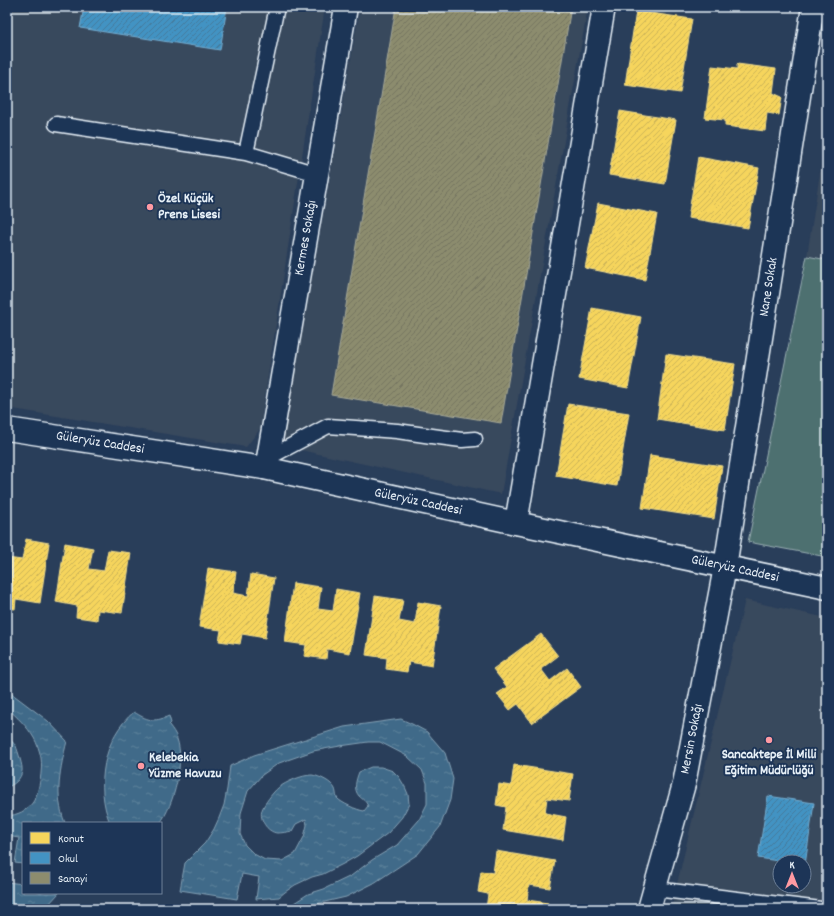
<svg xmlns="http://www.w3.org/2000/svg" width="834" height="916" viewBox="0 0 834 916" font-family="Dekko,sans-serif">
  <defs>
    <pattern id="water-ripples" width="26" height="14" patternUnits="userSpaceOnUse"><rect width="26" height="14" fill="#416b89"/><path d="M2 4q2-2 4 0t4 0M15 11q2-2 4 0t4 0" fill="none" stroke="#5c819a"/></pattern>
    <pattern id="homes-hatch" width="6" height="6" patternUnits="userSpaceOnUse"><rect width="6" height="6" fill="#f6d55c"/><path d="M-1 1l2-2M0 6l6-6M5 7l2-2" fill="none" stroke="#cab258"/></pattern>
    <pattern id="schools-hatch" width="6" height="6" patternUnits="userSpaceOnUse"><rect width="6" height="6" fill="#4393c3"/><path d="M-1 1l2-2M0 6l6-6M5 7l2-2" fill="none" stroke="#447999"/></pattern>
    <pattern id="industry-hatch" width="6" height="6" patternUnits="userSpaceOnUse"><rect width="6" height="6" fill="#8c8c6e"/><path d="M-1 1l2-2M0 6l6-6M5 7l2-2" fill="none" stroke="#747461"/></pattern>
  </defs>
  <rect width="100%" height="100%" fill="#293e5a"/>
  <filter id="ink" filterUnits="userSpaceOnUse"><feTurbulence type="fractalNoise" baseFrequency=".025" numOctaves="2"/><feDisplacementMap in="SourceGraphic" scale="8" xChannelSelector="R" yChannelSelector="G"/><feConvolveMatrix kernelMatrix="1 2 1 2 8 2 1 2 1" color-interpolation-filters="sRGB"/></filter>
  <g filter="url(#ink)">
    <path fill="#38485d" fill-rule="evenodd" d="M 7,7 L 325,7 L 260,429 L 246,447 L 7,408 Z
      M 360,7 L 588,7 L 501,494 L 282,446 Z
      M 827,128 L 827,260 L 807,256 Z
      M 745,600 L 827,618 L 827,909 L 671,909 ZM 780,862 L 804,862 L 804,886 L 780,886 Z"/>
    <path fill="#4e6f6f" stroke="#9bb0b4" d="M 807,256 L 827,260 L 827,557 L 748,542 Z"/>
    <path fill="url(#water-ripples)" stroke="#84a1b5" d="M 7,690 L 48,721 L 67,741 C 60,769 54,795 65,823 L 23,823 L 23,864 L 15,863 L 19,838 L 7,836 L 7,816 C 17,815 27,811 33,802 C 39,794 43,768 41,758 C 40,752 37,743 34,738 C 27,726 17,717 7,708 Z
      M 134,712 C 147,720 153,723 169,716 L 171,723 L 169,725 C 172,729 176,734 177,739 C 185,761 174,805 160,823 L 110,823 C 95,787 103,737 134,712 Z
      M 401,719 L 412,724 L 427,732 L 445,753 L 453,779 L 450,800 L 440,827 L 418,854 L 374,883 L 346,897 L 316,904 L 294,903 L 308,894 L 324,889 L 351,876 L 372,860 L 397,845 L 419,820 L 427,804 L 427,783 L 422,770 L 407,756 L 380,742 L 368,742 L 340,746 L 313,751 L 279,763 L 262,775 L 248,791 L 241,813 L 240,834 L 245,845 L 254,854 L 265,860 L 282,861 L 295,854 L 304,837 L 307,825 L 306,819 L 296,824 L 292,831 C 287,832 282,833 277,833 C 267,832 259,819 262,810 C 263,805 274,791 278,788 C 286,782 302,775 312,775 C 319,776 332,782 335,789 C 336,791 336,795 337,798 C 341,803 357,810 364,811 L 368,806 C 365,800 363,800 359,796 C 353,789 356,780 359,772 L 371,767 L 381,767 L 393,771 L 399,777 L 405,787 L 408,794 L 409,804 L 402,817 L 388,833 L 357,856 L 343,864 L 323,874 L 312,877 L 295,885 L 285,892 L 279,897 L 256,899 L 259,877 L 242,874 L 237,899 L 180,890 L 185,863 L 205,843 L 214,829 L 219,818 L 224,805 L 227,789 L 230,766 L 254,755 L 344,727 Z
      M 7,737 C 10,740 14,743 16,746 C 18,752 23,766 22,771 C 21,779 14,785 7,787 Z
      M 7,882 L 23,884 L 23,893 L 59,893 L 48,905 L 37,909 L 7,909 Z"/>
    <path fill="url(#homes-hatch)" stroke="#f2dd8b" d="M 636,11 L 692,19 L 680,93 L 625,85 Z
      M 737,64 L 776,69 L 773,93 L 782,97 L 779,115 L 767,113 L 765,131 L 725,126 L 725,120 L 705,118 L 712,66 L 737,69 Z
      M 620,111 L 676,120 L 665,184 L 609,175 Z
      M 698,157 L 759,168 L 748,228 L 688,218 Z
      M 598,203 L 657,214 L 645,280 L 585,268 Z
      M 592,308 L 641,317 L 628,388 L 579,379 Z
      M 666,354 L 735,364 L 725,430 L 657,419 Z
      M 568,404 L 629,413 L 617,486 L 556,476 Z
      M 650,455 L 722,466 L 714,519 L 642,508 Z
      M 7,536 L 10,537 L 7,558 L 22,560 L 26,539 L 49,543 L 40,603 L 16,599 L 15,609 L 7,608 Z
      M 65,543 L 93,548 L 89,569 L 104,571 L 108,550 L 131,553 L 122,613 L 98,610 L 97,620 L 76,617 L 77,606 L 56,602 Z
      M 208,568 L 236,572 L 233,593 L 248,596 L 251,574 L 274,578 L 265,638 L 242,634 L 240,644 L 219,641 L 221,630 L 199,627 Z
      M 293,583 L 321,587 L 318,609 L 333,611 L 336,589 L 360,593 L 350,653 L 327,649 L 326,659 L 304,656 L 306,645 L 285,642 Z
      M 375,596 L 403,600 L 399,621 L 415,624 L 418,602 L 441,606 L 432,666 L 409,662 L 407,672 L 386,669 L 387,658 L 366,655 Z
      M 541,634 L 558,656 L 541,669 L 550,681 L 567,668 L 581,687 L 532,723 L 518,704 L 510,710 L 497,694 L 507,687 L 493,669 Z
      M 514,765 L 573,774 L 569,801 L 547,798 L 545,813 L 566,817 L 563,840 L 503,830 L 506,807 L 496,805 L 499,784 L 511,786 Z
      M 496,851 L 555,861 L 550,888 L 529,885 L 527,900 L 548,903 L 547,909 L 486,909 L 488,894 L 478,892 L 481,871 L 493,873 Z"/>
    <path fill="url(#schools-hatch)" stroke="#74afd3" d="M 84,7 L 227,7 L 220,50 L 80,28 Z
      M 768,796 L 814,803 L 805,865 L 804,865 L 804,862 L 785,862 L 758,858 Z"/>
    <path fill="url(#industry-hatch)" stroke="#a8aa97" d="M 396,7 L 571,7 L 501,423 L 331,395 Z"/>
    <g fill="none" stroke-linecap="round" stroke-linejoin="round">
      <defs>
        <path id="lane" d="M 56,124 L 246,153 L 317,174
          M 246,153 L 277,7
          M 268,458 L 328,426 L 397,431 L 439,437 L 462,440 L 475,439
          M 655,889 L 821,909"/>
        <path id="street" d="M 264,468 L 268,458 L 346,7
          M 516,523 L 604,7
          M 649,909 L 684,784 L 725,567 L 813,7"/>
        <path id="secondary" d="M 7,429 L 264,468 L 516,523 L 827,588"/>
      </defs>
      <use href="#lane" stroke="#e8f1f8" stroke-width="17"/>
      <use href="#street" stroke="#e8f1f8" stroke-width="25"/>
      <use href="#secondary" stroke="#e8f1f8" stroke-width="25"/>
      <use href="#lane" stroke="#1d3557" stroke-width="14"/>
      <use href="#street" stroke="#1d3557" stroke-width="22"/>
      <use href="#secondary" stroke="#1d3557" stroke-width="22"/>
    </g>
  </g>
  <g fill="#ff9aa2" stroke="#1d3557" stroke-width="1.5">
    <circle cx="150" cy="207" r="4"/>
    <circle cx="769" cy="740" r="4"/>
    <circle cx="141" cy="766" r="4"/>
  </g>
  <g text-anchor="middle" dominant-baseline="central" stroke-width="4" stroke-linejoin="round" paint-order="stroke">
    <g font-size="14" font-weight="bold" fill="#e8f1f8" stroke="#1d3557" text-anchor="start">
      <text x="158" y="199">Özel Küçük<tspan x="158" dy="16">Prens Lisesi</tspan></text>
      <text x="769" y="755" text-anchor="middle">Sancaktepe İl Milli<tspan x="769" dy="16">Eğitim Müdürlüğü</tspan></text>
      <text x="149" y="758">Kelebekia<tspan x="149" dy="16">Yüzme Havuzu</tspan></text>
    </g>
    <g font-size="14" fill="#e8f1f8" stroke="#1d3557">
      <text transform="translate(306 238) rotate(-80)">Kermes Sokağı</text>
      <text transform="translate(769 287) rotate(-81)">Nane Sokak</text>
      <text transform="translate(100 443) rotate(9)">Güleryüz Caddesi</text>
      <text transform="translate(418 502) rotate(12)">Güleryüz Caddesi</text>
      <text transform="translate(735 569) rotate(12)">Güleryüz Caddesi</text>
      <text transform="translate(692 739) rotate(-79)">Mersin Sokağı</text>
    </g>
  </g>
  <rect width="834" height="916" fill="none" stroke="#1d3557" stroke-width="24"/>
  <rect x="12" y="12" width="810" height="892" fill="none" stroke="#e8f1f8" stroke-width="1.5" filter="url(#ink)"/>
  <rect x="22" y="822" width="140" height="72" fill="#1d3557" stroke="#6e8097"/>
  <rect x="30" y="832" width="20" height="12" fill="#f6d55c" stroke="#6e8097"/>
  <text x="58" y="842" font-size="12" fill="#e8f1f8">Konut</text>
  <rect x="30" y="852" width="20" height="12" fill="#4393c3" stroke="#6e8097"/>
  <text x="58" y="862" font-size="12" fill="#e8f1f8">Okul</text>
  <rect x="30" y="872" width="20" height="12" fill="#8c8c6e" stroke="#6e8097"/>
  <text x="58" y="882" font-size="12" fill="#e8f1f8">Sanayi</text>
  <g transform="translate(792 874)"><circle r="19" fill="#1d3557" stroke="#6e8097"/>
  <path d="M0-3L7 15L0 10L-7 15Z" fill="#ff9aa2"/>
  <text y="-6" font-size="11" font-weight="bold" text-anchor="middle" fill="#e8f1f8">K</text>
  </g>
</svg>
